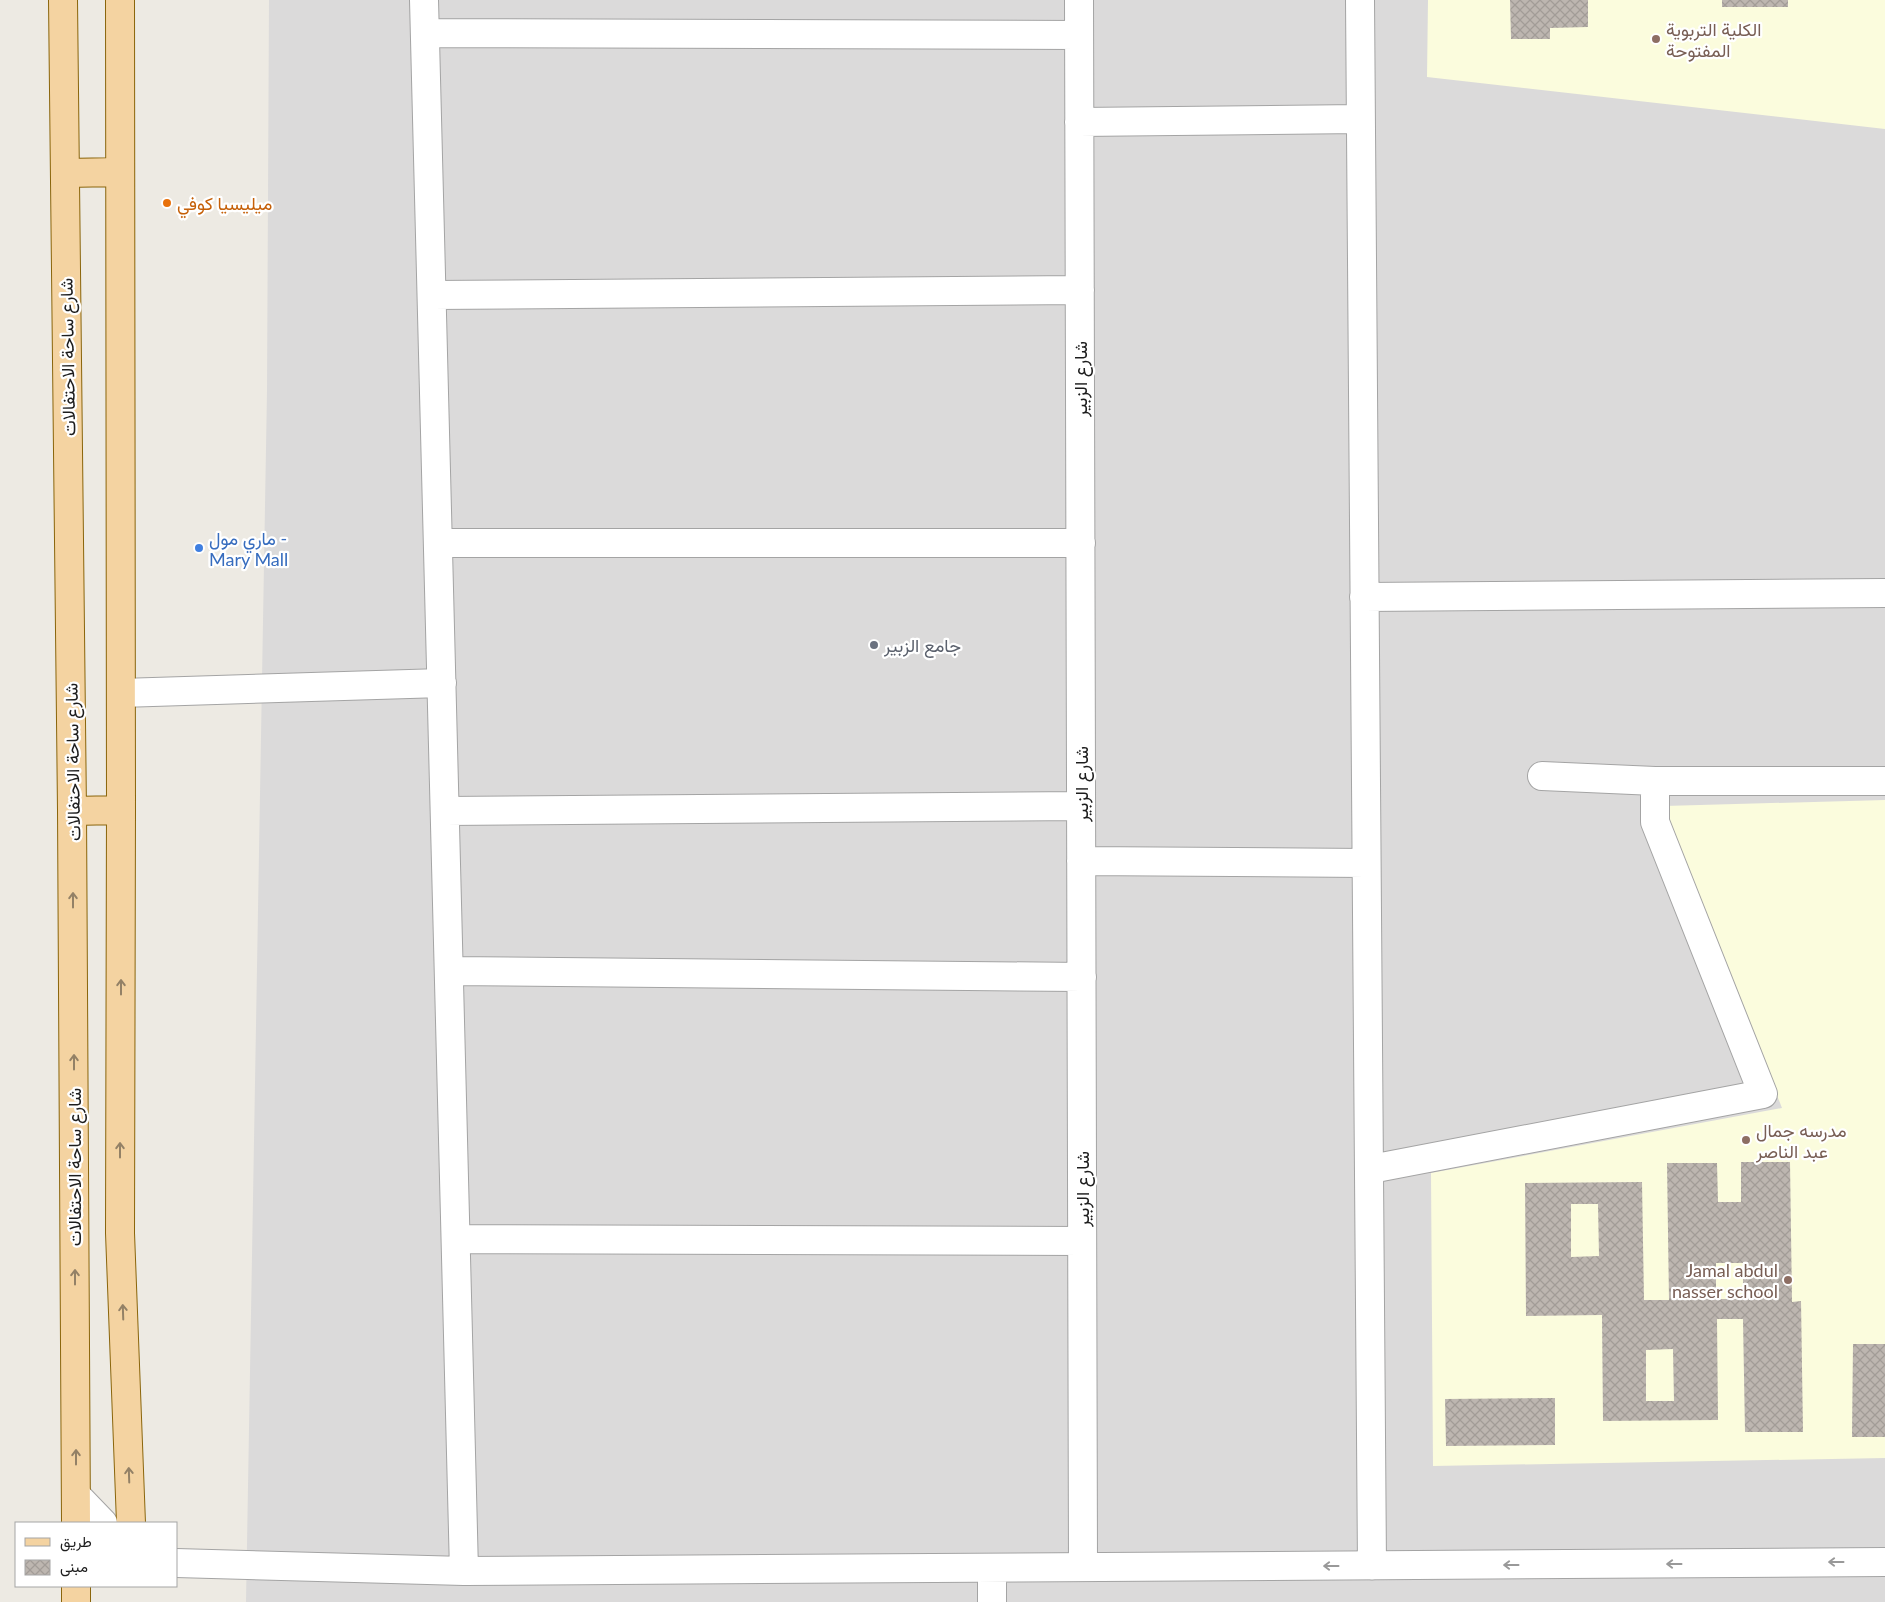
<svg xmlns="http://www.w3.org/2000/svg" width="1885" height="1602" viewBox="0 0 1885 1602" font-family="Lato,Vazirmatn,sans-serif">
  <defs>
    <pattern id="building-cross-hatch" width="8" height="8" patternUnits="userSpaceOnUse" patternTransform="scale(1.25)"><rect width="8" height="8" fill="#bdb6b0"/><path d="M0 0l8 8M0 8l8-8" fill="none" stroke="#a29c97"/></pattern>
  </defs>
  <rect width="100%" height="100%" fill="#edeae3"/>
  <path fill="#dbdada" d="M 269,0 L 1885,0 L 1885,1602 L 246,1602 L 267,391 Z"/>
  <path fill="#fbfcdd" d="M 1428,0 L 1885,0 L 1885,129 L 1427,77 Z
    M 1885,800 L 1885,1458 L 1433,1466 L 1431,1173 L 1782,1108 L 1664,806 Z"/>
  <path fill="url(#building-cross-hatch)" fill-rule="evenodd" d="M 1510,0 L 1588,0 L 1588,27 L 1550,28 L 1550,39 L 1511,39 Z
    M 1722,0 L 1788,0 L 1788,7 L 1722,7 Z
    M 1741,1162 L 1790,1162 L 1792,1302 L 1801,1301 L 1803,1432 L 1745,1432 L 1743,1319 L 1717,1319 L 1718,1420 L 1603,1421 L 1602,1315 L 1526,1316 L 1525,1183 L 1642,1182 L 1644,1300 L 1669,1300 L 1667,1163 L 1717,1163 L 1718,1202 L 1741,1202 ZM 1571,1204 L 1598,1204 L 1599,1256 L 1571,1257 ZM 1716,1263 L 1743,1263 L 1743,1299 L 1716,1299 ZM 1673,1349 L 1674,1401 L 1646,1401 L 1646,1350 Z
    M 1853,1344 L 1885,1344 L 1885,1437 L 1852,1437 Z
    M 1555,1398 L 1555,1445 L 1446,1446 L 1445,1399 Z"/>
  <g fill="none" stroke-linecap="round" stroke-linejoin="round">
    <defs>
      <path id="minor" d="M 424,0 L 464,1571
        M 1079,0 L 1083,1567
        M 1360,0 C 1362,522 1370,1044 1372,1566
        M 425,33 L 1079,35
        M 1079,122 L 1360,119
        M 432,295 L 1080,290
        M 438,543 L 1081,543
        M 1364,597 L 1885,593
        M 121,693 L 442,683
        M 1542,776 L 1655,781 L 1885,781
        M 445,811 L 1081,806
        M 1081,861 L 1366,863
        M 449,971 L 1082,977
        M 1371,1169 L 1763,1094 L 1655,822 L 1655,781
        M 456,1239 L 1082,1241
        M 76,1495 L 103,1523
        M 176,1563 L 464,1571 L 1885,1562
        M 992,1602 L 992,1568"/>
      <path id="major" d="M 63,0 L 72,811 L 76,1523
        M 120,0 L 121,810 L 120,1233 L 131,1523
        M 65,173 L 120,172
        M 72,811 L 121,810
        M 76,1602 L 76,1586"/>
    </defs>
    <use href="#minor" stroke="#a4a4a4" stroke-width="30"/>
    <use href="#major" stroke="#8a650b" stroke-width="30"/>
    <use href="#minor" stroke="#fff" stroke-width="28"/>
    <use href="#major" stroke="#f4d3a1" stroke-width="28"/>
  </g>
  <defs><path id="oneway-shaft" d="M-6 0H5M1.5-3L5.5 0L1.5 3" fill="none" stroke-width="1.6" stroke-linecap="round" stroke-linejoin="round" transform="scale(1.25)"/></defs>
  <g stroke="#938166">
    <use href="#oneway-shaft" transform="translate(73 900) rotate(-90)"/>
    <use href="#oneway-shaft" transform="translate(121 987) rotate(-90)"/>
    <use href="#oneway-shaft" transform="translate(74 1062) rotate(-90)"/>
    <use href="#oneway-shaft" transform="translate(120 1150) rotate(-90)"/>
    <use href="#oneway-shaft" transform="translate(75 1277) rotate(-90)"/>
    <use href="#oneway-shaft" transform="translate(123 1312) rotate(-92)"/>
    <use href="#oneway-shaft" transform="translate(76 1457) rotate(-90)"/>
    <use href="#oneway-shaft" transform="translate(129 1475) rotate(-92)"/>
  </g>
  <g stroke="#999">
    <use href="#oneway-shaft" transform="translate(1836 1562) rotate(180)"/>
    <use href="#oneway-shaft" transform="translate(1674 1564) rotate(180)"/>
    <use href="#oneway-shaft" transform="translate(1511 1565) rotate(180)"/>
    <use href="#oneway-shaft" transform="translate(1331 1566) rotate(180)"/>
  </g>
  <g fill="#8d6e63" stroke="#fff" stroke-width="2">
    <circle cx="1656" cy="39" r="5"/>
    <circle cx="1746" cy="1140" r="5"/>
    <circle cx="1788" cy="1280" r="5"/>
  </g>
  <circle fill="#e8710a" stroke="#fff" stroke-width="2" cx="167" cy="203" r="5"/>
  <circle fill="#3f7fe0" stroke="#fff" stroke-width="2" cx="199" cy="548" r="5"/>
  <circle fill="#6b7280" stroke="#fff" stroke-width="2" cx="874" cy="645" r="5"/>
  <g text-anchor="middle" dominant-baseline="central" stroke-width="4.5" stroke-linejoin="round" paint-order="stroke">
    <g font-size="18" fill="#785e54" stroke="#fff" text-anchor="start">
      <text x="1666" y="29">الكلية التربوية<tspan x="1666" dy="21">المفتوحة</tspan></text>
      <text x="1756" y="1130">مدرسه جمال<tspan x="1756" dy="21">عبد الناصر</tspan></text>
      <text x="1778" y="1270" text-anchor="end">Jamal abdul<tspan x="1778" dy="21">nasser school</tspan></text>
    </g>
    <g font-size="18" fill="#c56008" stroke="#fff" text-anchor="start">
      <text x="177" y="203">ميليسيا كوفي</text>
    </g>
    <g font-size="18" fill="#1d1d1d" stroke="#fff">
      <text transform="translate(67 357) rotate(-91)">شارع ساحة الاحتفالات</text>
      <text transform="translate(1080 379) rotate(-90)">شارع الزبير</text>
      <text transform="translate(72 762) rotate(-91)">شارع ساحة الاحتفالات</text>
      <text transform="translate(1081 784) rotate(-90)">شارع الزبير</text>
      <text transform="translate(74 1167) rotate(-90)">شارع ساحة الاحتفالات</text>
      <text transform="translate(1082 1189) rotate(-90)">شارع الزبير</text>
    </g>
    <g font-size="18" fill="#366cbe" stroke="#fff" text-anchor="start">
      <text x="209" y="538">ماري مول -<tspan x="209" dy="21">Mary Mall</tspan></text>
    </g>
    <g font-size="18" fill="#5b616d" stroke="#fff" text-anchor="start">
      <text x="884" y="645">جامع الزبير</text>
    </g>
  </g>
  <rect x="15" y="1522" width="162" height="65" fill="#ffffff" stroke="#a5a5a5"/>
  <rect x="25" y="1538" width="25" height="8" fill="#f4d3a1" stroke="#a5a5a5"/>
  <text x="60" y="1547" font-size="15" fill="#1d1d1d">طريق</text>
  <rect x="25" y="1560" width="25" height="15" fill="url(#building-cross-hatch)" stroke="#a5a5a5"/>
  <text x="60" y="1572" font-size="15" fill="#1d1d1d">مبنى</text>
</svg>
